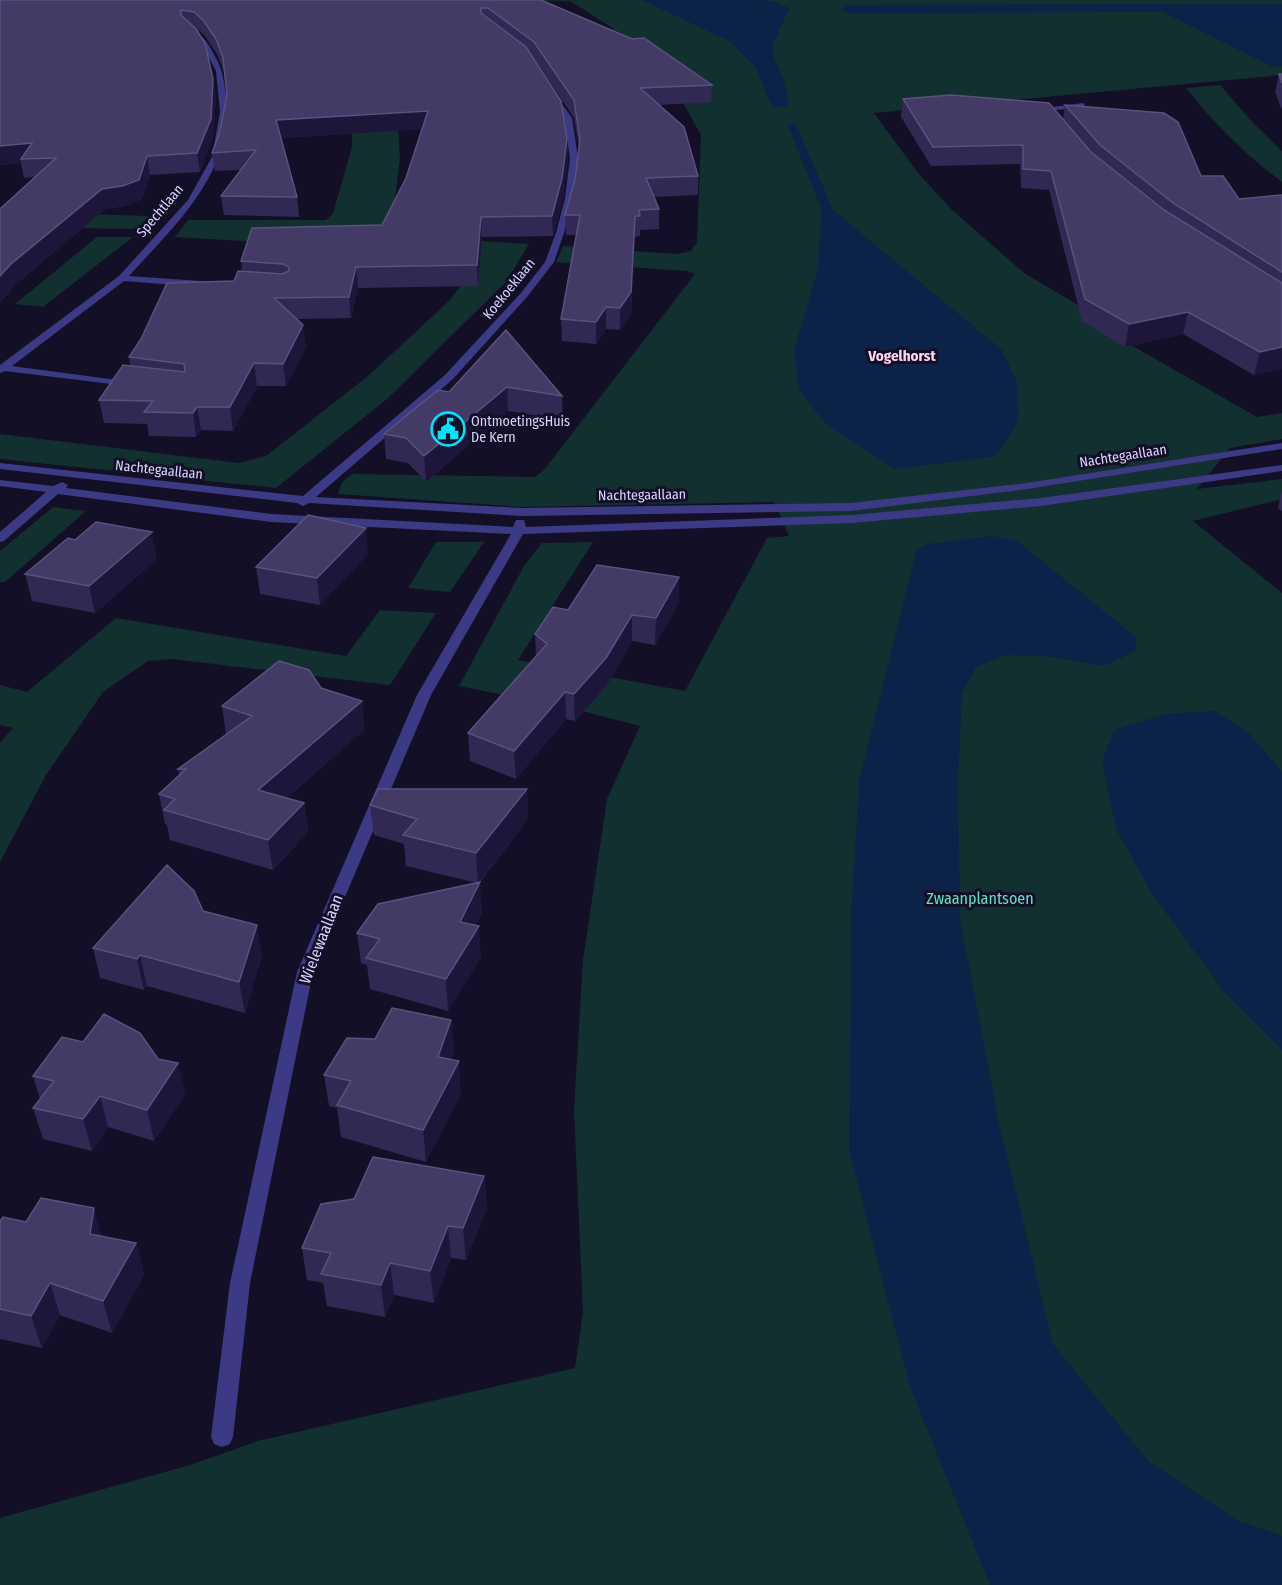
<svg xmlns="http://www.w3.org/2000/svg" width="1282" height="1585" viewBox="0 0 1282 1585" font-family="'Fira Sans Condensed',sans-serif">
  <rect width="100%" height="100%" fill="#130f26"/>
  <path fill="#12302f" d="M 493,0 L 1282,0 L 1282,75 L 874,113 L 918,173 L 951,209 L 1024,273 L 1078,305 L 1115,322 L 1117,337 L 1257,417 L 1282,413 L 1282,439 L 1230,448 L 1197,489 L 1282,479 L 1282,499 L 1193,521 L 1282,593 L 1282,1585 L 0,1585 L 0,1518 L 190,1465 L 258,1441 L 575,1368 L 583,1312 L 574,1109 L 583,960 L 607,799 L 640,726 L 578,710 L 459,686 L 524,566 L 542,543 L 593,542 L 518,660 L 685,691 L 767,538 L 789,536 L 774,502 L 523,507 L 338,494 L 342,482 L 353,474 L 535,477 L 544,470 L 695,274 L 687,271 L 556,262 L 563,246 L 677,254 L 691,251 L 697,242 L 701,135 L 669,78 L 611,27 L 570,1 Z
    M 1220,85 L 1253,123 L 1282,151 L 1282,182 C 1244,154 1215,124 1186,88 Z
    M 352,108 L 398,127 L 400,159 L 394,208 L 397,236 L 529,244 L 506,282 L 387,399 L 276,488 L 0,459 L 0,434 L 239,463 L 266,456 L 368,376 L 450,300 L 480,259 L 431,252 L 175,237 L 188,220 L 326,220 L 333,213 L 352,147 Z
    M 6,212 L 150,216 L 144,229 L 0,227 Z
    M 97,237 L 133,237 L 43,307 L 15,304 Z
    M 53,507 L 86,511 L 5,582 L 0,582 L 0,551 Z
    M 436,542 L 484,542 L 450,592 L 408,588 Z
    M 380,610 L 436,613 L 390,685 L 172,659 L 148,661 L 103,692 L 46,775 L 0,862 L 0,743 L 13,728 L 0,725 L 0,685 L 27,692 L 116,618 L 346,656 Z"/>
  <path fill="#0c2248" d="M 642,0 L 758,0 L 775,2 L 789,8 L 773,45 L 774,57 L 783,78 L 790,107 L 772,107 L 756,68 L 729,41 Z
    M 1282,4 L 1282,66 L 1273,67 L 1163,12 L 850,13 L 844,12 L 841,9 L 847,5 Z
    M 787,124 L 796,124 L 833,210 L 1001,349 L 1017,382 L 1018,421 L 1005,444 L 992,457 L 894,469 L 827,425 L 799,390 L 794,350 L 817,273 L 822,210 Z
    M 992,536 L 1017,541 L 1136,637 L 1136,651 L 1103,666 L 1046,656 L 1005,655 L 976,667 L 962,693 L 958,784 L 960,919 L 999,1123 L 1053,1344 L 1149,1462 L 1239,1521 L 1282,1536 L 1282,1585 L 990,1585 L 910,1387 L 849,1150 L 851,917 L 859,782 L 917,549 L 928,544 Z
    M 1214,711 L 1249,733 L 1282,772 L 1282,1050 L 1225,993 L 1151,892 L 1116,829 L 1102,763 L 1114,730 L 1165,714 Z"/>
  <g fill="none" stroke-linecap="round" stroke-linejoin="round">
    <path fill="#3d3a85" fill-rule="evenodd" d="M 190,32 C 204,32 211,49 217,60 C 223,72 224,82 226,95 C 235,171 176,224 129,276 L 201,281 L 206,284 L 201,287 L 124,281 L 12,366 L 132,382 L 137,385 L 136,387 L 5,371 L 0,373 L 0,365 L 119,276 L 188,200 L 212,157 L 220,112 L 216,71 L 202,44 L 190,34 Z
      M 553,91 L 572,118 L 578,158 L 573,198 L 564,233 L 554,262 L 527,297 L 453,379 L 316,497 L 522,508 L 851,503 L 1027,483 L 1282,443 L 1282,449 L 1027,489 L 851,511 L 522,516 L 309,503 L 303,506 L 297,503 L 0,469 L 0,463 L 303,496 L 445,375 L 521,293 L 545,262 L 556,233 L 565,198 L 570,158 L 564,118 L 549,93 Z
      M 1083,103 L 1086,107 L 1034,112 L 1030,110 Z
      M 1282,465 L 1282,471 L 1041,506 L 852,523 L 523,534 L 431,695 L 313,972 L 250,1283 L 233,1437 L 230,1444 L 222,1447 L 214,1444 L 211,1437 L 230,1283 L 297,972 L 417,695 L 511,534 L 271,522 L 58,494 L 4,541 L 0,542 L 0,532 L 46,492 L 0,486 L 0,480 L 53,486 L 62,482 L 68,485 L 66,488 L 271,514 L 513,527 L 516,520 L 524,520 L 526,527 L 852,515 L 1041,498 Z"/>
  </g>
  <path fill="#312854" d="M 0,0 L 543,0 L 712,85 L 711,102 L 659,105 L 698,176 L 698,195 L 654,197 L 659,209 L 659,229 L 640,230 L 640,236 L 635,237 L 631,314 L 620,330 L 606,329 L 596,344 L 562,341 L 561,319 L 576,235 L 566,235 L 565,215 L 575,179 L 579,148 L 574,118 L 534,58 L 532,56 L 567,139 L 568,158 L 563,198 L 553,236 L 482,237 L 478,286 L 358,288 L 351,318 L 298,319 L 306,347 L 286,386 L 257,386 L 233,431 L 201,430 L 196,437 L 149,436 L 147,424 L 104,423 L 99,400 L 130,366 L 129,357 L 234,281 L 242,271 L 241,261 L 382,225 L 406,178 L 422,129 L 281,138 L 297,197 L 299,217 L 224,215 L 221,196 L 240,170 L 215,171 L 212,153 L 220,131 L 227,95 L 224,73 L 218,56 L 205,36 L 196,28 L 216,96 L 213,137 L 200,172 L 150,175 L 142,199 L 125,206 L 105,209 L 15,285 L 0,303 L 0,209 L 35,177 L 24,178 L 21,163 L 0,165 Z
    M 1279,74 L 1282,74 L 1282,110 L 1275,92 Z
    M 903,99 L 1063,119 L 1065,105 L 1201,176 L 1239,199 L 1282,195 L 1282,369 L 1254,375 L 1183,334 L 1125,347 L 1082,321 L 1049,190 L 1021,188 L 1020,164 L 931,166 L 901,117 Z
    M 506,330 L 562,396 L 563,420 L 508,411 L 426,482 L 408,463 L 386,459 L 384,434 L 449,392 Z
    M 1282,491 L 1282,511 L 1278,508 Z
    M 368,554 L 320,605 L 260,594 L 256,567 Z
    M 157,559 L 95,613 L 32,601 L 25,574 Z
    M 679,603 L 655,645 L 632,641 L 607,685 L 575,721 L 566,719 L 516,779 L 470,761 L 468,733 L 536,657 L 535,634 L 568,610 Z
    M 321,688 L 365,729 L 287,798 L 304,803 L 308,832 L 273,870 L 170,840 L 167,825 L 165,824 L 159,794 L 179,776 L 178,769 L 226,734 L 222,706 Z
    M 527,789 L 528,819 L 479,883 L 482,913 L 476,925 L 481,957 L 448,1011 L 370,989 L 367,965 L 361,963 L 357,933 L 477,883 L 406,866 L 404,844 L 374,835 L 370,805 Z
    M 203,911 L 262,955 L 245,1013 L 147,986 L 144,990 L 100,978 L 93,948 Z
    M 451,1020 L 454,1051 L 451,1059 L 461,1093 L 426,1162 L 341,1137 L 337,1108 L 329,1106 L 324,1075 L 375,1039 Z
    M 158,1059 L 178,1063 L 185,1094 L 154,1141 L 108,1127 L 92,1151 L 43,1139 L 33,1108 L 40,1099 L 33,1076 Z
    M 484,1176 L 487,1208 L 466,1260 L 451,1258 L 434,1303 L 394,1295 L 385,1317 L 327,1306 L 323,1283 L 307,1280 L 302,1248 L 354,1199 Z
    M 0,1221 L 102,1236 L 136,1243 L 144,1275 L 112,1333 L 60,1315 L 42,1348 L 0,1339 Z"/>
  <path fill="#1d163a" d="M 213,79 L 216,96 L 213,137 L 200,172 L 197,153 Z
    M 428,111 L 429,129 L 279,138 L 276,120 Z
    M 567,139 L 568,158 L 563,198 L 553,236 L 552,216 Z
    M 32,143 L 21,159 L 21,163 L 0,165 L 0,146 Z
    M 147,156 L 150,175 L 142,199 L 125,206 L 105,209 L 15,285 L 0,303 L 0,276 L 11,264 L 102,189 Z
    M 635,216 L 635,237 L 631,314 L 620,330 L 620,308 Z
    M 481,217 L 482,237 L 478,286 L 477,265 Z
    M 356,267 L 358,288 L 351,318 L 349,297 Z
    M 606,307 L 606,329 L 596,344 L 596,322 Z
    M 1188,312 L 1183,334 L 1125,347 L 1129,324 Z
    M 303,325 L 306,347 L 286,386 L 283,364 Z
    M 1282,347 L 1282,369 L 1254,375 L 1260,352 Z
    M 254,363 L 257,386 L 233,431 L 230,407 Z
    M 507,387 L 508,411 L 426,482 L 424,456 Z
    M 197,407 L 201,430 L 196,437 L 193,413 Z
    M 366,528 L 368,554 L 320,605 L 317,578 Z
    M 152,532 L 157,559 L 95,613 L 89,586 Z
    M 679,577 L 679,603 L 655,645 L 656,618 Z
    M 632,615 L 632,641 L 607,685 L 575,721 L 574,694 Z
    M 565,692 L 566,719 L 516,779 L 514,751 Z
    M 362,701 L 365,729 L 263,819 L 258,790 Z
    M 527,789 L 528,819 L 478,883 L 476,853 Z
    M 304,803 L 308,832 L 273,870 L 268,840 Z
    M 480,882 L 482,913 L 463,951 L 479,926 L 481,957 L 448,1011 L 446,979 L 460,922 Z
    M 257,925 L 262,955 L 245,1013 L 239,982 Z
    M 140,955 L 147,986 L 144,990 L 137,959 Z
    M 451,1020 L 454,1051 L 441,1088 L 438,1057 Z
    M 459,1061 L 461,1093 L 426,1162 L 423,1130 Z
    M 178,1063 L 185,1094 L 154,1141 L 147,1110 Z
    M 100,1096 L 108,1127 L 92,1151 L 83,1119 Z
    M 484,1176 L 487,1208 L 466,1260 L 463,1228 Z
    M 94,1208 L 103,1240 L 90,1234 Z
    M 448,1226 L 451,1258 L 434,1303 L 430,1271 Z
    M 136,1243 L 144,1275 L 112,1333 L 103,1301 Z
    M 390,1263 L 394,1295 L 385,1317 L 381,1285 Z
    M 50,1283 L 60,1315 L 42,1348 L 31,1316 Z"/>
  <path fill="#433a66" stroke="#5a527e" stroke-width="1.5" d="M 0,0 L 541,0 L 632,39 L 644,38 L 712,85 L 640,88 L 684,127 L 698,176 L 646,178 L 659,209 L 639,210 L 640,216 L 635,216 L 631,292 L 620,308 L 606,307 L 596,322 L 561,319 L 580,215 L 565,215 L 575,179 L 580,140 L 574,100 L 534,42 L 488,8 L 481,8 L 481,13 L 526,47 L 561,101 L 567,139 L 562,178 L 552,216 L 481,217 L 477,265 L 356,267 L 349,297 L 274,298 L 303,325 L 283,364 L 254,363 L 230,407 L 197,407 L 193,413 L 144,412 L 153,401 L 99,400 L 123,365 L 185,372 L 184,364 L 129,357 L 141,339 L 167,283 L 234,281 L 238,271 L 282,274 L 289,271 L 289,267 L 283,264 L 241,261 L 252,228 L 382,225 L 406,178 L 428,111 L 276,120 L 297,197 L 221,196 L 256,150 L 212,153 L 220,131 L 227,95 L 223,58 L 216,39 L 203,20 L 194,12 L 181,10 L 181,15 L 196,29 L 205,43 L 213,79 L 211,119 L 197,153 L 147,156 L 139,180 L 122,186 L 102,189 L 11,264 L 0,276 L 0,209 L 56,158 L 21,159 L 32,143 L 0,146 Z
    M 1279,74 L 1282,74 L 1282,83 Z
    M 951,95 L 1049,103 L 1091,152 L 1164,210 L 1282,283 L 1282,347 L 1260,352 L 1188,312 L 1129,324 L 1085,299 L 1051,171 L 1023,169 L 1023,145 L 933,147 L 903,99 Z
    M 1065,105 L 1164,113 L 1178,122 L 1201,176 L 1223,176 L 1239,199 L 1282,195 L 1282,272 L 1173,203 L 1100,145 Z
    M 506,330 L 562,396 L 507,387 L 424,456 L 406,438 L 384,434 L 438,390 L 449,392 Z
    M 308,515 L 366,528 L 317,578 L 256,567 Z
    M 96,522 L 152,532 L 89,586 L 25,574 L 68,538 L 75,540 Z
    M 597,565 L 679,577 L 656,618 L 632,615 L 606,658 L 574,694 L 565,692 L 514,751 L 468,733 L 547,644 L 535,634 L 553,607 L 568,610 Z
    M 279,661 L 309,670 L 321,688 L 362,701 L 258,790 L 304,803 L 268,840 L 164,810 L 175,799 L 159,794 L 186,769 L 178,769 L 252,716 L 222,706 Z
    M 378,789 L 527,789 L 476,853 L 403,835 L 417,819 L 370,805 Z
    M 167,865 L 194,891 L 203,911 L 257,925 L 239,982 L 140,955 L 137,959 L 93,948 Z
    M 480,882 L 460,922 L 479,926 L 446,979 L 366,958 L 380,939 L 357,933 L 378,904 Z
    M 392,1008 L 451,1020 L 438,1057 L 459,1061 L 423,1130 L 337,1105 L 351,1081 L 324,1075 L 347,1038 L 375,1039 Z
    M 104,1014 L 140,1033 L 158,1059 L 178,1063 L 147,1110 L 100,1096 L 83,1119 L 33,1108 L 54,1081 L 33,1076 L 62,1037 L 83,1042 Z
    M 373,1157 L 484,1176 L 463,1228 L 448,1226 L 430,1271 L 390,1263 L 381,1285 L 321,1274 L 331,1253 L 302,1248 L 321,1204 L 354,1199 Z
    M 41,1198 L 94,1208 L 90,1234 L 136,1243 L 103,1301 L 50,1283 L 31,1316 L 0,1309 L 0,1221 L 3,1217 L 26,1222 Z"/>
  <defs>
    <symbol id="civic-ring" viewBox="-11 -11 22 22"><circle r="9.5" fill="#130f26" stroke="#00e5ff" stroke-width="1.5"/><path d="M-.6-6.5H3V-4.5H.6V-3L4-1V1h2V6H-6V1h2V-1L-.6-3ZM-1.2 2.5V6h2.4V2.5Z" fill="#00e5ff"/></symbol>
  </defs>
  <g fill-rule="evenodd">
    <use href="#civic-ring" x="429" y="410" width="38" height="38"/>
  </g>
  <g text-anchor="middle" dominant-baseline="central" stroke-width="6" stroke-linejoin="round" paint-order="stroke">
    <g font-size="14" fill="#d9d4ff" stroke="#130f26">
      <text transform="translate(160 211) rotate(-50)">Spechtlaan</text>
      <text transform="translate(509 289) rotate(-51)">Koekoeklaan</text>
      <text transform="translate(1123 456) rotate(-9)">Nachtegaallaan</text>
      <text transform="translate(159 470) rotate(6)">Nachtegaallaan</text>
      <text transform="translate(642 495) rotate(-1)">Nachtegaallaan</text>
    </g>
    <g font-size="14" fill="#d9d4ff" stroke="#130f26" text-anchor="start">
      <text x="471" y="421">OntmoetingsHuis<tspan x="471" dy="16">De Kern</tspan></text>
    </g>
    <g font-size="15" font-weight="bold" fill="#ffd6f0" stroke="#130f26">
      <text x="902" y="356">Vogelhorst</text>
    </g>
    <g font-size="16" fill="#5fe0c0" stroke="#130f26">
      <text x="980" y="898">Zwaanplantsoen</text>
    </g>
    <g font-size="16" fill="#d9d4ff" stroke="#130f26">
      <text transform="translate(321 939) rotate(-69)">Wielewaallaan</text>
    </g>
  </g>
</svg>
